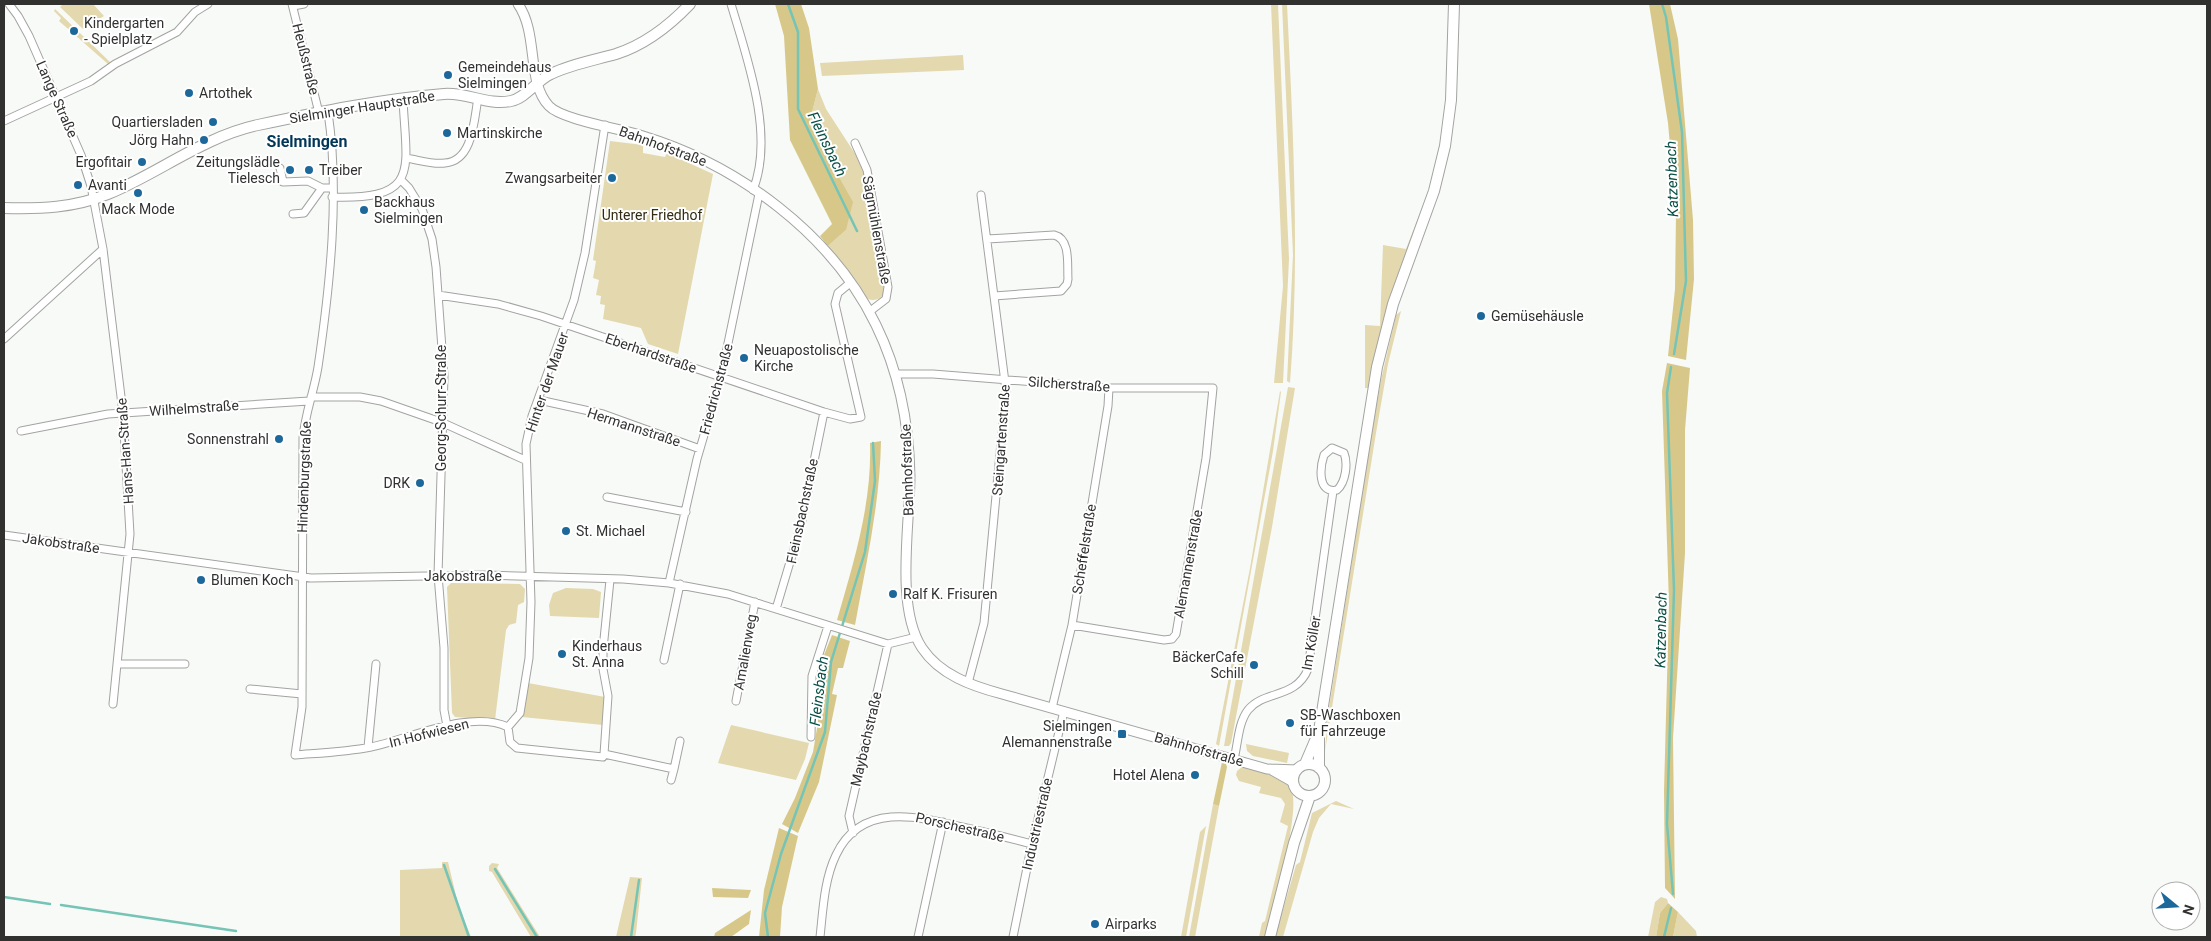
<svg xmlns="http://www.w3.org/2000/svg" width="2211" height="941" viewBox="0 0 2211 941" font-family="Roboto,sans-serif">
  <rect width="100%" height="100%" fill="#f8faf7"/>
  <path fill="#e3d8ae" d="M 63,4 L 93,4 L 104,16 L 83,29 L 60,7 Z
    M 1271,4 L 1278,4 L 1289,259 L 1283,383 L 1274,383 L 1283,286 Z
    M 1282,4 L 1287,4 C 1293,130 1300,257 1290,383 L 1287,381 L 1293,255 Z
    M 55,9 L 110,62 L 108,64 L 59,21 L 61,18 L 54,11 Z
    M 963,55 L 964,70 L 822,76 L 820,63 Z
    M 818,89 L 826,109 L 863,166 L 886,290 C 884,298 875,302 868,299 L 828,246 L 846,230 L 809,124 Z
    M 610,141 L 643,145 L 643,153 L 665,157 L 667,153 L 713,174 L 678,354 L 648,344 L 641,328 L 603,319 L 605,305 L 600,304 L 601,296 L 596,295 L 599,280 L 593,278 L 596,261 L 593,260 Z
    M 1440,162 L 1370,388 L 1365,388 L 1365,325 L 1380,326 L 1383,245 L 1406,249 Z
    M 1401,311 L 1388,364 L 1376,433 L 1325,751 L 1328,715 L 1370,443 L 1381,380 L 1396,315 Z
    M 1288,387 L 1295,388 L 1272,527 L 1231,743 L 1229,746 L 1224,746 Z
    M 1280,391 L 1281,392 L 1273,451 L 1219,746 L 1216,744 L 1250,568 Z
    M 451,583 L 520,584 L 525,589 L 524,602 L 518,605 L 516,623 L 509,625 L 506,630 L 495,720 L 455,717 L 452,713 L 447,587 Z
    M 566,588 L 593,589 L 601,592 L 599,618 L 550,616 L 549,605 L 553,593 Z
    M 528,683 L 605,697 L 603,725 L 522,717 Z
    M 731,725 L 809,743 L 805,759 L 796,780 L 718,763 Z
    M 1246,744 L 1289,753 L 1287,763 L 1253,756 L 1247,751 Z
    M 1242,767 C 1256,771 1283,775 1291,789 C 1302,809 1272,911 1266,937 L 1259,937 L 1262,923 L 1265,921 L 1288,826 L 1280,822 L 1285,804 L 1281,798 L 1259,793 L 1261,787 L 1239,781 L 1236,775 L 1237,771 Z
    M 1336,801 L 1354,809 L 1331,804 L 1319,818 L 1313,832 L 1283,937 L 1275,937 L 1296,865 L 1300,862 L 1312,813 Z
    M 1213,804 L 1219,806 L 1195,937 L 1189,937 Z
    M 1206,826 L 1186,937 L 1181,937 L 1200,832 Z
    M 442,862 L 448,862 L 458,904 L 471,937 L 400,937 L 400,870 L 442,868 Z
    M 492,863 L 499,864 L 497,868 L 540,937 L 531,937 L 492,872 L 489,871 L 489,866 Z
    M 630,877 L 642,878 L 636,933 L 635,937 L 616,937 Z
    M 1661,897 L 1667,899 L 1668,903 L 1660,913 L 1656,937 L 1648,937 L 1655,902 Z
    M 1678,912 L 1696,931 L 1697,937 L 1673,937 Z"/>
  <path fill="#d7c88a" d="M 775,4 L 801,4 L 809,28 L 818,89 L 809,124 L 853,202 L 846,230 L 828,246 L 820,236 L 832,224 L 790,140 L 784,36 Z
    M 1649,4 L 1670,4 L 1678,39 L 1693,220 L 1694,279 L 1686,360 L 1668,356 L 1675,289 L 1676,214 L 1668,123 Z
    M 1667,363 L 1690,368 L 1685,430 L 1685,553 L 1673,738 L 1675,899 L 1665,888 L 1664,791 L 1669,604 L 1662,391 Z
    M 881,441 C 880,504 866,564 855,625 L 837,620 C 854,561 872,504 870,443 Z
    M 832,635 L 850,641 L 843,668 L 838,668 L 832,694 L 837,695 L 819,782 L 798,833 L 782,824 L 795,798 L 813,752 L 818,722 L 816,675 Z
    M 1222,762 L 1226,764 L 1227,767 L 1219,806 L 1213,804 Z
    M 779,828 L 798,836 L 782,907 L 780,937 L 759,937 L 764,890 Z
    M 712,888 L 751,890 L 748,898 L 713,897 Z
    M 1668,903 L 1678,912 L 1673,937 L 1656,937 L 1660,913 Z
    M 751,910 L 749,924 L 731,937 L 714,937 L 715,933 Z"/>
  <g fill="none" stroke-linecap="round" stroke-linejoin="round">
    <path stroke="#75c4b5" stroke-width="2.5" d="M 788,4 L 798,32 L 798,109 L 857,231
      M 1662,4 L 1666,17 L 1682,132 L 1686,281 L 1674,354
      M 1671,367 L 1667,393 L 1674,590 L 1667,824 L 1673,894
      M 444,865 L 469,937
      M 495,869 L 537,937
      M 4,897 L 50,904
      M 61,905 L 236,931
      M 631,937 L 639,880
      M 768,937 L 765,913 L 781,854 L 825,732 L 831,662 L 865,552 L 875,481 L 873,443
      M 1664,937 L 1671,908"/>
    <defs>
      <path id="minor" d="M 9,4 L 18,16 L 29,36 L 81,155 L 91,186 L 103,249 L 123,413 L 130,534 L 113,704
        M 292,4 L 319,113
        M 731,4 C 747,58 775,135 753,190
        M 293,6 L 304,4
        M 328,112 C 340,193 330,286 318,367 C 314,392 305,413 303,438 L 302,707 L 295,755 C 320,753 346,752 371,747 C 410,739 470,709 508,727 L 510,742 L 517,748 L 603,757 L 604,754
        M 4,121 L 91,81 L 115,64 L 177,32 L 195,12 L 208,4
        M 855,143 L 867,170 L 888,287 L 886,299 L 869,312
        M 406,158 C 419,160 433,165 445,163 C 473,161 474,120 478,98
        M 280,168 L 283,182 L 308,181 L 322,188 L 332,188
        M 401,180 L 409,188 L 422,209 L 432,239 L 436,267 L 444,376 L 438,575 L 444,648 L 444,710 L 447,726
        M 332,197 C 422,200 406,169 403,99
        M 293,214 L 304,213 L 322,188
        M 987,239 L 1054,235 C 1071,239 1067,265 1068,279 L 1067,284 L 1061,291 L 994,296
        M 438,295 L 498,304 L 541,316 L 824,412 L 850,419 L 861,417 L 835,304 L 838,293 L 850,283
        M 4,339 L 103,249
        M 895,374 L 933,374 L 1109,388 L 1213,388 L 1206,458 L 1176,634 L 1172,639 L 1164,640 L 1072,625
        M 311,397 L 360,397 L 381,401 L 441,422 L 525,460
        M 539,400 L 603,414 L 700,449
        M 21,431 L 108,414 L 309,401
        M 1332,448 L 1344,453 C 1348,463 1346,482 1337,490 C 1317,494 1320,467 1324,455 Z
        M 607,497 L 686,512
        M 4,535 L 311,578 L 486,575 L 623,579 L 669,583 L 728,594 L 888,644 L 916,637
        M 669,583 L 697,459 L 721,377 L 759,194
        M 776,609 L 801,525 L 824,412
        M 664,660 L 680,584
        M 118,664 L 185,664
        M 968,683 L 984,623 L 1006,390 L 981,195
        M 250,689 L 302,694
        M 736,701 L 755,602
        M 1052,708 L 1072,625 L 1108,406 L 1109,388
        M 508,727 L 520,713 L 529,658 L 531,602 L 526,444 L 532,416 L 574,300 L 585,253 L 605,125
        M 811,737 L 812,676 L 828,626
        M 368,747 L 376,664
        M 604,754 L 608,696 L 603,669 L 603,649 L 610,580
        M 604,754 L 674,769 L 680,741
        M 1234,759 C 1238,744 1238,723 1248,710 C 1264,690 1296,699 1308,669 L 1333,491
        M 671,780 L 674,769
        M 853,833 L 849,816 L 888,644
        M 820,937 C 823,910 824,880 836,855 C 861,802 917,816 962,827 C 985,832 1009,838 1032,844
        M 918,937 L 943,822
        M 1013,937 L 1031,848 L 1064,711"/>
      <path id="tertiary" d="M 518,4 C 539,34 526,82 549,106 C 562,120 623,129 643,136 C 738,165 832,234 876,325 C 899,372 909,424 910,476 C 910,524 895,607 922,648 C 940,675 972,686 1002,694 L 1267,769 L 1297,770
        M 1270,769 L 1293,782"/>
      <path id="secondary" d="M 4,208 C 40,209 74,208 108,194 C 159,173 203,137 258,125 C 319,112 382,99 444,94 C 467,92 488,106 511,101 C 526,98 537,80 551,74 C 571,64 595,60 616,54 C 644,45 670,25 690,4
        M 1305,764 L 1317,736
        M1293 780a16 16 0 1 1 32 0a16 16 0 1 1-32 0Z
        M 1319,768 L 1319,731 L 1377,367 L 1393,304 L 1434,191 L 1445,146 L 1451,100 L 1454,4
        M 1270,937 L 1294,843 L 1310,796"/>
    </defs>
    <use href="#minor" stroke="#a2a4a1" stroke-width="9"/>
    <use href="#tertiary" stroke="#a2a4a1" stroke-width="11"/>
    <use href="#secondary" stroke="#a2a4a1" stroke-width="12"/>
    <use href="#minor" stroke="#fff" stroke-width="7"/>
    <use href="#tertiary" stroke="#fff" stroke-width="9"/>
    <use href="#secondary" stroke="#fff" stroke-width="10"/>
  </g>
  <g fill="#1d689b" stroke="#fff" stroke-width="2">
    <circle cx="74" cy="31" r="5"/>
    <circle cx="448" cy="75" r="5"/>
    <circle cx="189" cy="93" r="5"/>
    <circle cx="213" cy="122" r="5"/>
    <circle cx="447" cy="133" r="5"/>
    <circle cx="204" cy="140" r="5"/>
    <circle cx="142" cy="162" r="5"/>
    <circle cx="290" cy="170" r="5"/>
    <circle cx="309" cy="170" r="5"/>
    <circle cx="612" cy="178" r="5"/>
    <circle cx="78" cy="185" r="5"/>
    <circle cx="138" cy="193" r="5"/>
    <circle cx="364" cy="210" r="5"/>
    <circle cx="1481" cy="316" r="5"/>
    <circle cx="744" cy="358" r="5"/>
    <circle cx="279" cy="439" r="5"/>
    <circle cx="420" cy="483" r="5"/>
    <circle cx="566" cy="531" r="5"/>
    <circle cx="201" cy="580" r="5"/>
    <circle cx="893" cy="594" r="5"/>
    <circle cx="562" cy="654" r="5"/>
    <circle cx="1254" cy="665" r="5"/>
    <circle cx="1290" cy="723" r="5"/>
    <rect x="1117" y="729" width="10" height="10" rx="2.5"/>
    <circle cx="1195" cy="775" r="5"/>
    <circle cx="1095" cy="924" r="5"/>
  </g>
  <g text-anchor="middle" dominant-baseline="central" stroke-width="4" stroke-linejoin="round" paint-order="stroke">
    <g font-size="14" fill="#313230" stroke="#fff" text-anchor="start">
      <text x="84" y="23">Kindergarten<tspan x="84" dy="16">- Spielplatz</tspan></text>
      <text x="458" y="67">Gemeindehaus<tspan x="458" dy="16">Sielmingen</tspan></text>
      <text x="199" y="93">Artothek</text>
      <text x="203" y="122" text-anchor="end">Quartiersladen</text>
      <text x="457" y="133">Martinskirche</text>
      <text x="194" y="140" text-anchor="end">Jörg Hahn</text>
      <text x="132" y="162" text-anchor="end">Ergofitair</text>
      <text x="280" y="162" text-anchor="end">Zeitungslädle<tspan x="280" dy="16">Tielesch</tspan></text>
      <text x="319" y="170">Treiber</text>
      <text x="602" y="178" text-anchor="end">Zwangsarbeiter</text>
      <text x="88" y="185">Avanti</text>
      <text x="374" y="202">Backhaus<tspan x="374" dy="16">Sielmingen</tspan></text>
      <text x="138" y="209" text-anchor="middle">Mack Mode</text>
      <text x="1491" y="316">Gemüsehäusle</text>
      <text x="754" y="350">Neuapostolische<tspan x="754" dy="16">Kirche</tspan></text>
      <text x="269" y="439" text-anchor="end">Sonnenstrahl</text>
      <text x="410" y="483" text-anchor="end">DRK</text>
      <text x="576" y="531">St. Michael</text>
      <text x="211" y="580">Blumen Koch</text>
      <text x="903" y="594">Ralf K. Frisuren</text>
      <text x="572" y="646">Kinderhaus<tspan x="572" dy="16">St. Anna</tspan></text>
      <text x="1244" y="657" text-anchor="end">BäckerCafe<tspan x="1244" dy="16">Schill</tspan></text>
      <text x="1300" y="715">SB-Waschboxen<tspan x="1300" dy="16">für Fahrzeuge</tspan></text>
      <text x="1112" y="726" text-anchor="end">Sielmingen<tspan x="1112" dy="16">Alemannenstraße</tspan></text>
      <text x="1185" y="775" text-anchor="end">Hotel Alena</text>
      <text x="1105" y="924">Airparks</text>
    </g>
    <g font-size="14" fill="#313230" stroke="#fff">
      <text transform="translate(306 59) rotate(76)">Heußstraße</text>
      <text transform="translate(57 99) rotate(66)">Lange Straße</text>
      <text transform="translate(362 107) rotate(-9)">Sielminger Hauptstraße</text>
      <text transform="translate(663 146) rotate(20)">Bahnhofstraße</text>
      <text transform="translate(877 230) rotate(80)">Sägmühlenstraße</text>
      <text transform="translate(651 353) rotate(19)">Eberhardstraße</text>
      <text transform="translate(547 382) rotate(-71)">Hinter der Mauer</text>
      <text transform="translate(1069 384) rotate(4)">Silcherstraße</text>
      <text transform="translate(716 389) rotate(-75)">Friedrichstraße</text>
      <text transform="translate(194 408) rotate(-4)">Wilhelmstraße</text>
      <text transform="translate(441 408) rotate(-90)">Georg-Schurr-Straße</text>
      <text transform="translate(634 427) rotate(18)">Hermannstraße</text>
      <text transform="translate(1001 440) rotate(-86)">Steingartenstraße</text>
      <text transform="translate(125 451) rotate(-94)">Hans-Han-Straße</text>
      <text transform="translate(907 470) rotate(-92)">Bahnhofstraße</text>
      <text transform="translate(304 477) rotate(-88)">Hindenburgstraße</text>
      <text transform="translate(802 511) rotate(-78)">Fleinsbachstraße</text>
      <text transform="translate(61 543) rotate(8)">Jakobstraße</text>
      <text transform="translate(1084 549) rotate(-81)">Scheffelstraße</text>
      <text transform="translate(1188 564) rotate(-80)">Alemannenstraße</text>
      <text x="463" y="576">Jakobstraße</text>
      <text transform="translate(1311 643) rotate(-80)">Im Köller</text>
      <text transform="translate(745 652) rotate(-80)">Amalienweg</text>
      <text transform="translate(429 733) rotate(-14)">In Hofwiesen</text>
      <text transform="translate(866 739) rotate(-77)">Maybachstraße</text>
      <text transform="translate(1199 749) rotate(16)">Bahnhofstraße</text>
      <text transform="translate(1037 824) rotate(-77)">Industriestraße</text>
      <text transform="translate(960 827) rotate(13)">Porschestraße</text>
    </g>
    <g font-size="14" fill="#322b0f" stroke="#fff">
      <text x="652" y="215">Unterer Friedhof</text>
    </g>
    <g font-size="15" font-style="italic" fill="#085046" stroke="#fff">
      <text transform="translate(827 144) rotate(64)">Fleinsbach</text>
      <text transform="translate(1672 179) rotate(-92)">Katzenbach</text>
      <text transform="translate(1661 630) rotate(-89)">Katzenbach</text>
      <text transform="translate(819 691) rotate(-83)">Fleinsbach</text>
    </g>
    <g font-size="16" font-weight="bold" fill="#003658" stroke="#fff">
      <text x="307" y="141">Sielmingen</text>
    </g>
  </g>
  <rect width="2211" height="941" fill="none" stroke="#313230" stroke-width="10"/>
  <g transform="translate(2176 906) rotate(108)"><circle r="24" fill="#ffffff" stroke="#adadac"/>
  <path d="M0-4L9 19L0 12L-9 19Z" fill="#1d689b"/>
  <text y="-8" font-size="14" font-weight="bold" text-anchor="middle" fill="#313230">N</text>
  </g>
</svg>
